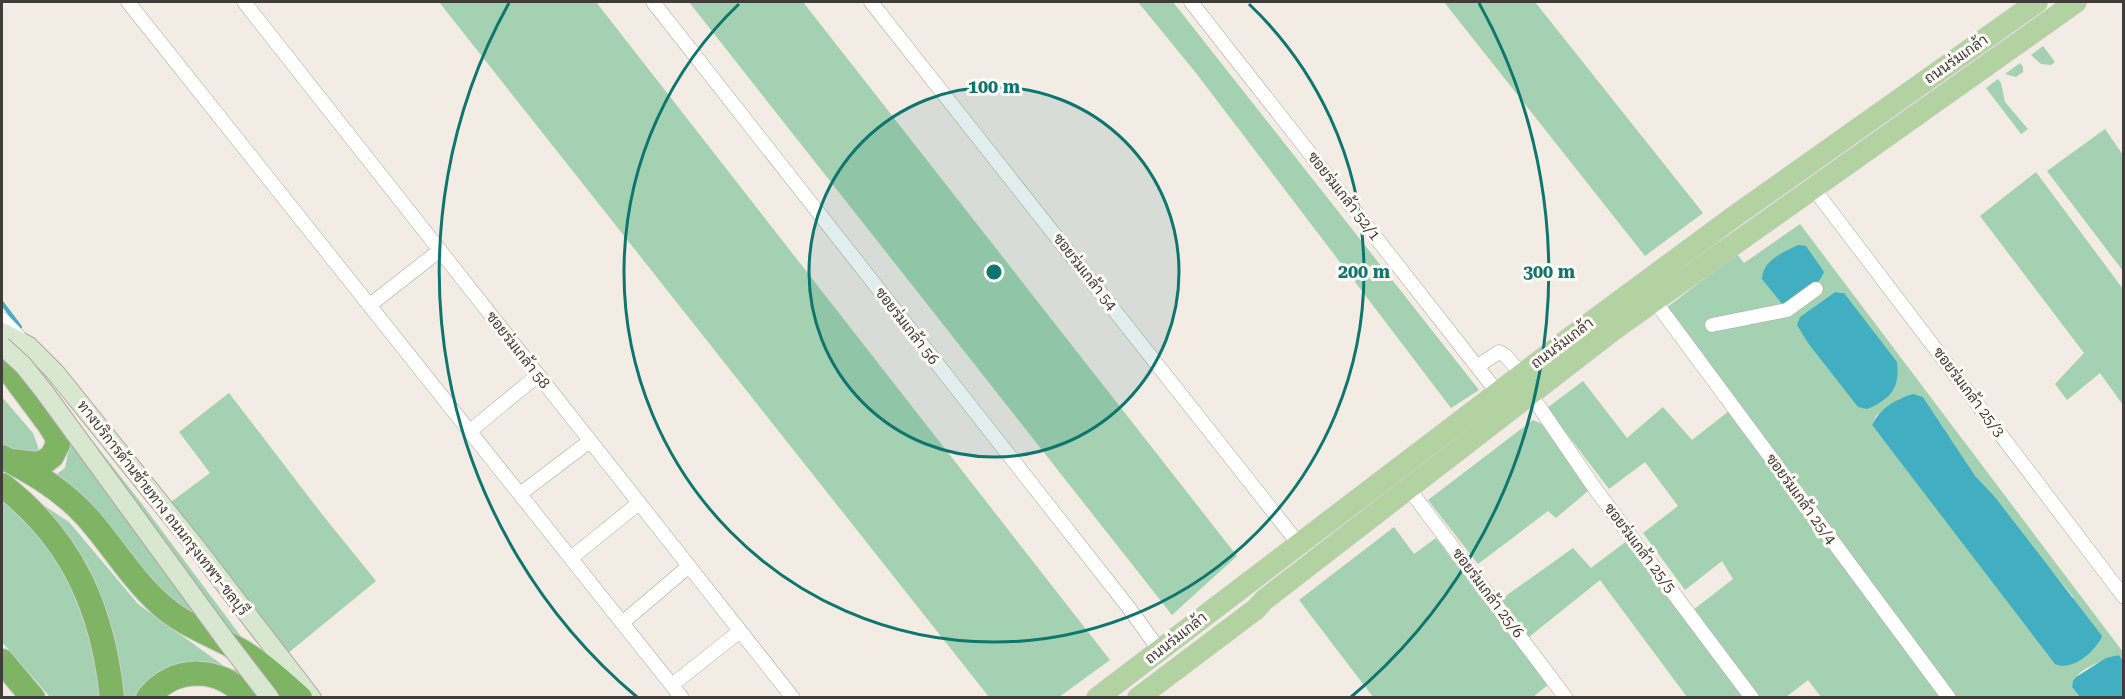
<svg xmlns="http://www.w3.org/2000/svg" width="2125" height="699" viewBox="0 0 2125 699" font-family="'Roboto Serif',Sarabun,serif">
  <rect width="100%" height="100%" fill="#f3ece5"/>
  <path fill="#a3d1b1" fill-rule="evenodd" d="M 439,2 L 596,2 L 1110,660 L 1059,697 L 989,697 Z
    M 689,2 L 803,2 L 1237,556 L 1172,615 Z
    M 1138,2 L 1173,2 L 1479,390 L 1451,408 L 1196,73 Z
    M 1444,2 L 1535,2 L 1703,213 L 1645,256 Z
    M 2043,46 L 2055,62 L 2051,65 L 2041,64 L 2031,55 Z
    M 2020,63 L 2023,67 L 2023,72 L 2016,77 L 2005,74 Z
    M 1998,79 L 2001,83 L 2005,102 L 2028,129 L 2021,134 L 1986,88 Z
    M 2105,129 L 2123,155 L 2123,271 L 2047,171 Z
    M 2036,172 L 2123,289 L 2123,405 L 2100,373 L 2067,400 L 2055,384 L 2084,353 L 1980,216 Z
    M 1800,224 L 2123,652 L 2123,661 L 2119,655 C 2104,661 2074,668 2072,687 L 2080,697 L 1955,697 L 1666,308 L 1737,254 L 1744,263 ZM 1835,292 L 1845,293 L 1800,317 ZM 1923,397 L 1975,477 L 1995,497 L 2041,558 L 2074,598 L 1971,553 L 1872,425 L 1876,416 L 1900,398 Z
    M 1583,381 L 1627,438 L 1663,407 L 1692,440 L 1729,411 L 1943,697 L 1821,697 L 1808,680 L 1786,697 L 1760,697 L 1693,610 L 1733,579 L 1722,561 L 1685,590 L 1643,533 L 1678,506 L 1645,462 L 1609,489 L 1547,408 Z
    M 54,392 L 142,504 L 249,647 L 161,597 L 54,476 L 65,468 L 69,448 Z
    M 229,393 L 321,513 L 376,581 L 287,654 L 232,587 L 171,502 L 210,473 L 179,432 Z
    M 2,397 L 33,433 L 39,450 L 34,459 L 2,449 Z
    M 1533,420 L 1542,424 L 1588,491 L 1556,518 L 1548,511 L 1478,564 L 1428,500 Z
    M 2,478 L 69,522 L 138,604 L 224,666 L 244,673 L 276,697 L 227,669 L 140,697 L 50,697 L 2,642 Z
    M 1394,527 L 1414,554 L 1436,538 L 1548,685 L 1533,697 L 1373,697 L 1299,600 Z
    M 1628,540 L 1747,697 L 1687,697 L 1600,580 L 1529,637 L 1500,600 L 1573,548 L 1591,568 Z"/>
  <path fill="#41aec2" d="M 1798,245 L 1806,246 L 1824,272 C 1819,287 1797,298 1783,305 L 1762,279 C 1763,260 1782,253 1798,245 Z
    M 1835,292 L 1844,293 L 1897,362 C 1900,388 1891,399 1867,409 L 1858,407 L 1808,343 L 1797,325 L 1800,317 Z
    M 1913,394 L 1923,397 L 1975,476 L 1995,497 L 2102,636 C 2096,651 2072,672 2055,664 L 1872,425 C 1880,408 1896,399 1913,394 Z
    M 2119,655 L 2123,661 L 2123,697 L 2080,697 L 2072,687 L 2073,681 L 2076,677 L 2106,658 Z"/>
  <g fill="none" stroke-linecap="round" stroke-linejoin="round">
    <path stroke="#41aec2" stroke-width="4" d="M 2,303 L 20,327"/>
    <defs>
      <path id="minor" d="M 128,2 L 682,698
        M 244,2 L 793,698
        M 653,2 L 1129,608 L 1160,651
        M 871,2 L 1298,543
        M 1191,2 L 1497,392
        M 1814,189 L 2124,597
        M 1654,300 L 1949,698
        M 370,305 L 440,250
        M 2,319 L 19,337
        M 1712,325 L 1787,310 L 1816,289
        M 1478,366 L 1499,352 L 1506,356 L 1521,374
        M 1531,395 L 1596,490 L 1752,698
        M 470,431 L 538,375
        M 1409,489 L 1566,698
        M 520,494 L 590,441
        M 571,558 L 639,503
        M 622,623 L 689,566
        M 672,685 L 740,631"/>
      <path id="secondary" d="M 2,332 L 29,346 L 55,372 L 195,546 L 312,698"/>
      <path id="primary" d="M 1097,698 L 1575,334 L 1732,218 L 2037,2
        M 1138,698 L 1256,609 L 1264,600 L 1616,328 L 2076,2"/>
      <path id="motorway" d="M 2,361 L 49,424 L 56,435 L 58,444 L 52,456 L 44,462 L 36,464 L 12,461
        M 2,457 C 33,472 64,491 87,517 C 112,545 132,579 160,604 C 184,626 216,636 243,652 C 264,665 282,682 300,698
        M 2,485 C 73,540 103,610 112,698
        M 2,661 L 33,698
        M 148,698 C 173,665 222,666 247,698"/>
    </defs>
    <use href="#minor" stroke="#aea7a1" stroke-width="15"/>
    <use href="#secondary" stroke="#aea7a1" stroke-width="20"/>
    <use href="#primary" stroke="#cdcccc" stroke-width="22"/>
    <use href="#motorway" stroke="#cdcccc" stroke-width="26"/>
    <use href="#minor" stroke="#fff" stroke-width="14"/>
    <use href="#secondary" stroke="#d8e8d0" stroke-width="18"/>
    <use href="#primary" stroke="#b2d2a1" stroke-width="21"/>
    <use href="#motorway" stroke="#7eb463" stroke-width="24"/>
    <defs>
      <path id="secondary-bridge" d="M 2,346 L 23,365 L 43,390 L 227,642 L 270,698"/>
    </defs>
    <use href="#secondary-bridge" stroke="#aea7a1" stroke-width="20" stroke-linecap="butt"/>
    <use href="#secondary-bridge" stroke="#d8e8d0" stroke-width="18"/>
  </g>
  <circle cx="994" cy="272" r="185" fill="#0f766e" fill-opacity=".12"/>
  <g fill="none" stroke="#0f766e" stroke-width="3">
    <circle cx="994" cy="272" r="185"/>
    <path d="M1249 4A370 370 0 1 1 739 4"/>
    <path d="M637 697A555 555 0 0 1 509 3M1479 3A555 555 0 0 1 1351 697"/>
  </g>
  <g text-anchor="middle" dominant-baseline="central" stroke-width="6" stroke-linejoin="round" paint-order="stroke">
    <g font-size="15" fill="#3f3c3a" stroke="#fefaf6">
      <text transform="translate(1956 59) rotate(-35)">ถนนร่มเกล้า</text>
      <text transform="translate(1344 196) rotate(52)">ซอยร่มเกล้า 52/1</text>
      <text transform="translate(1085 272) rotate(52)">ซอยร่มเกล้า 54</text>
      <text transform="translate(907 326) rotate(52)">ซอยร่มเกล้า 56</text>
      <text transform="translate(1562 343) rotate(-37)">ถนนร่มเกล้า</text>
      <text transform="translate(518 350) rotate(52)">ซอยร่มเกล้า 58</text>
      <text transform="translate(1969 392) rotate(53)">ซอยร่มเกล้า 25/3</text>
      <text transform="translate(1801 499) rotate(54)">ซอยร่มเกล้า 25/4</text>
      <text transform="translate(163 508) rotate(52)">ทางบริการด้านซ้ายทาง ถนนกรุงเทพฯ-ชลบุรี</text>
      <text transform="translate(1640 548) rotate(53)">ซอยร่มเกล้า 25/5</text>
      <text transform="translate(1488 593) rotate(53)">ซอยร่มเกล้า 25/6</text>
      <text transform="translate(1176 638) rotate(-38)">ถนนร่มเกล้า</text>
    </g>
  </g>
  <circle cx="994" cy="272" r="9" fill="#0f766e" stroke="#fefaf6" stroke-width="3"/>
  <g font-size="18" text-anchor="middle" font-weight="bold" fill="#0f766e" stroke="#fefaf6" stroke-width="6" stroke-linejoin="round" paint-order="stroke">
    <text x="994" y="93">100 m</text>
    <text x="1364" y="278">200 m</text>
    <text x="1549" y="278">300 m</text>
  </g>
  <rect width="2125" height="699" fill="none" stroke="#3f3c3a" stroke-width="6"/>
</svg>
